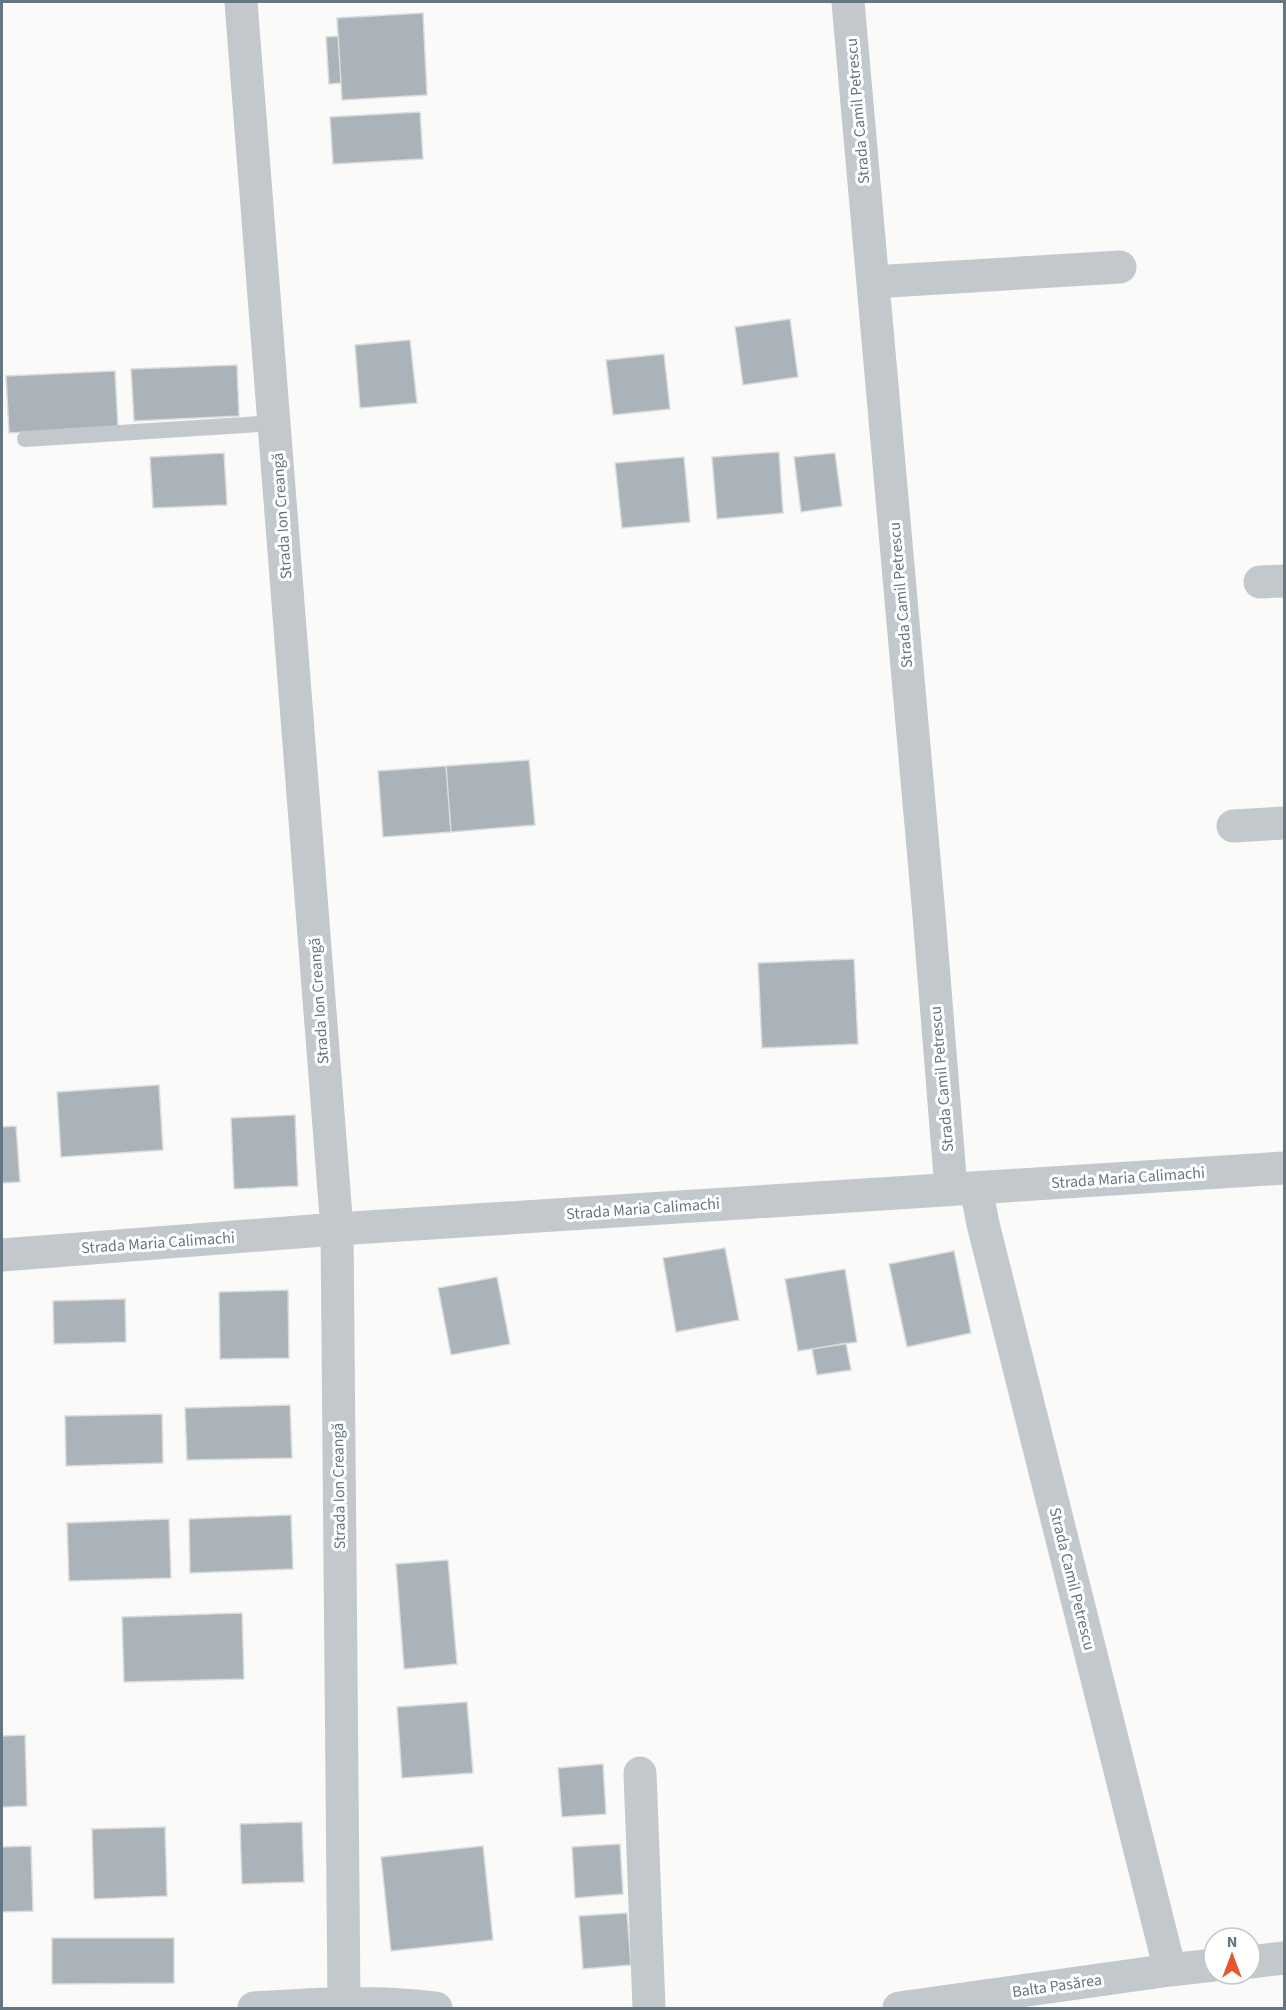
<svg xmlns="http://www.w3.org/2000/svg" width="1286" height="2010" viewBox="0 0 1286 2010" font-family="'Source Sans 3',sans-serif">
  <rect width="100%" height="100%" fill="#fafaf8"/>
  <path fill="#aab3b9" stroke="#dcdcda" stroke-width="1.5" d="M 423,13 L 427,95 L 342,100 L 337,18 Z
    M 338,36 L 341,83 L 329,84 L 326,37 Z
    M 420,112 L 423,159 L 333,164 L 330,117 Z
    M 790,319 L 798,377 L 743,385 L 735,327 Z
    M 410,340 L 417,403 L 360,408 L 355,345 Z
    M 664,354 L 670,409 L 613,415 L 606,360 Z
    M 237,365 L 239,416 L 134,421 L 131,369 Z
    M 115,371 L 118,427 L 9,433 L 6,376 Z
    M 779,452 L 783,513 L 717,519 L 712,457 Z
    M 224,453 L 227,505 L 153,508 L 150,457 Z
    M 835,453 L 842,506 L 801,512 L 794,457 Z
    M 684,457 L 690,522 L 622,528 L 615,463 Z
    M 529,760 L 535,825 L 451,832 L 446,766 Z
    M 446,766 L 451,832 L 383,837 L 378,771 Z
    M 854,959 L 858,1044 L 762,1048 L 758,963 Z
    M 159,1085 L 163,1150 L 61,1157 L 57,1092 Z
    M 295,1115 L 298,1186 L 234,1189 L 231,1118 Z
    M 16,1126 L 20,1182 L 2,1183 L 2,1127 Z
    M 725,1248 L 739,1320 L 676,1332 L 663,1258 Z
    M 954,1251 L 971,1333 L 907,1347 L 889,1264 Z
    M 845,1269 L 857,1342 L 798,1351 L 785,1279 Z
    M 497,1277 L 510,1344 L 451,1355 L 438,1288 Z
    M 288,1290 L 289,1358 L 220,1359 L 219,1292 Z
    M 125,1299 L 126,1342 L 54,1344 L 53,1301 Z
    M 846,1343 L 851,1370 L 817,1375 L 812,1349 Z
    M 290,1405 L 292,1458 L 187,1460 L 185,1408 Z
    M 162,1414 L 163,1463 L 66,1466 L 65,1416 Z
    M 291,1515 L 293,1569 L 190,1573 L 189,1519 Z
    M 169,1519 L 171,1578 L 69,1581 L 67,1523 Z
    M 448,1560 L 457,1664 L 404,1669 L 396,1564 Z
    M 242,1613 L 244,1679 L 124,1682 L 122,1617 Z
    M 467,1702 L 473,1773 L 402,1778 L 397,1707 Z
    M 25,1735 L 27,1806 L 2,1807 L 2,1736 Z
    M 603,1764 L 606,1814 L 562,1817 L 558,1768 Z
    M 302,1822 L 304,1882 L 242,1884 L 240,1824 Z
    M 165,1827 L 167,1896 L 94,1899 L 92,1829 Z
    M 620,1844 L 623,1894 L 575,1898 L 572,1847 Z
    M 31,1846 L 33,1911 L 2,1912 L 2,1847 Z
    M 483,1846 L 493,1940 L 391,1951 L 381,1857 Z
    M 627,1913 L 631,1965 L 583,1969 L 579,1916 Z
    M 52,1938 L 174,1938 L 174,1983 L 52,1984 Z"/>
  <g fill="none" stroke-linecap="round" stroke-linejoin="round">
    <path stroke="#c3c8cc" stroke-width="16" d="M 25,439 L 275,423"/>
    <path stroke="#c3c8cc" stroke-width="33" d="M 241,2 L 337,1229 L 344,2002
      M 848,2 L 929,915 L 951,1189
      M 873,282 L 1120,267
      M 1260,582 L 1284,581
      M 1233,826 L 1284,823
      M 976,1188 L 983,1224 L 1170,1970
      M 2,1255 L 337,1229 L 1284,1168
      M 640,1773 L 649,2008
      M 1250,1962 L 1284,1958
      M 254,2008 C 316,2004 375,2000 436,2008
      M 899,2008 L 1170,1970 L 1214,1965"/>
  </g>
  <g text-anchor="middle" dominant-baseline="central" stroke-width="6" stroke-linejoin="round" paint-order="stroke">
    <g font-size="16" fill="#657683" stroke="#fff">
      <text transform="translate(858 111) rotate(-95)">Strada Camil Petrescu</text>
      <text transform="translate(282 516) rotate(-94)">Strada Ion Creangă</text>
      <text transform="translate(901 595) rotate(-95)">Strada Camil Petrescu</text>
      <text transform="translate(319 1001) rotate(-94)">Strada Ion Creangă</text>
      <text transform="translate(942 1079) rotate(-95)">Strada Camil Petrescu</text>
      <text transform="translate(1128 1178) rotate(-4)">Strada Maria Calimachi</text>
      <text transform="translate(643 1209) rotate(-4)">Strada Maria Calimachi</text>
      <text transform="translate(158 1243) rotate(-4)">Strada Maria Calimachi</text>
      <text transform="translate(339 1486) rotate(-91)">Strada Ion Creangă</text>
      <text transform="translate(1072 1579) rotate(76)">Strada Camil Petrescu</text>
      <text transform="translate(1057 1986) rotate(-8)">Balta Pasărea</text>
    </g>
  </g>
  <rect width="1286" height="2010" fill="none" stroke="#657683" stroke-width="6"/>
  <g transform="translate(1232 1956)"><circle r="28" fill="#ffffff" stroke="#c1c8cd" stroke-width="1.5"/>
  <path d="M0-4.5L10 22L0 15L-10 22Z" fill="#e4572e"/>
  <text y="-9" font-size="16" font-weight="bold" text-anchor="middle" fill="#657683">N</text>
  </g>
</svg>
